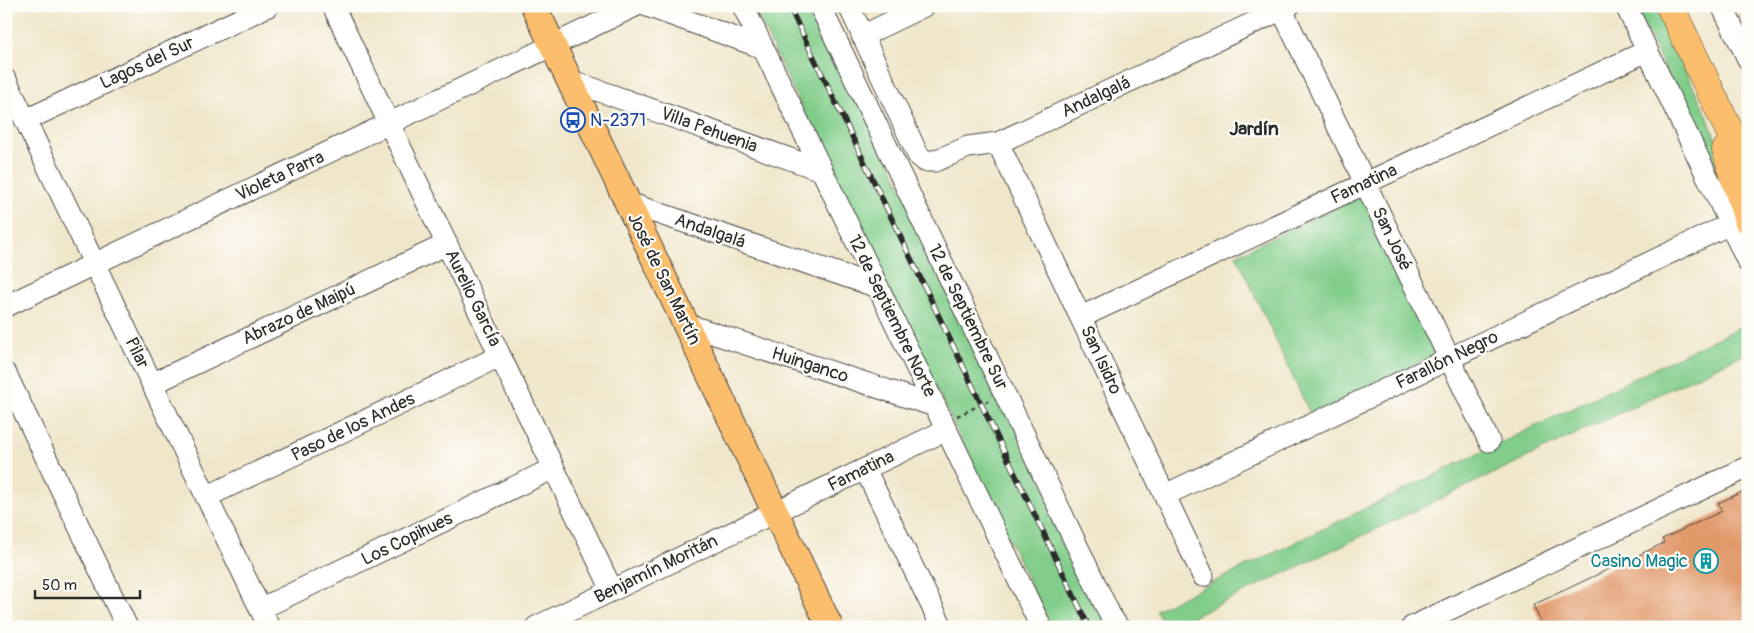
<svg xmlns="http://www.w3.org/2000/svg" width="1754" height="633" viewBox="0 0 1754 633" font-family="Pangolin,sans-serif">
  <rect width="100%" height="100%" fill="#fdfcf7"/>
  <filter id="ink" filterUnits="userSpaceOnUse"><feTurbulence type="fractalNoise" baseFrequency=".02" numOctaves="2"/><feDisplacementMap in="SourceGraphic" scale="10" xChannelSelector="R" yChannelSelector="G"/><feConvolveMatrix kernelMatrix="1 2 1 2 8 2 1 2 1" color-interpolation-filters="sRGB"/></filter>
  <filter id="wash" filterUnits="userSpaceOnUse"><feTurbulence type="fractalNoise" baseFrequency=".0096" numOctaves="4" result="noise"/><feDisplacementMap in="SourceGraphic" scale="20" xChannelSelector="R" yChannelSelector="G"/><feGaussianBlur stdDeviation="1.12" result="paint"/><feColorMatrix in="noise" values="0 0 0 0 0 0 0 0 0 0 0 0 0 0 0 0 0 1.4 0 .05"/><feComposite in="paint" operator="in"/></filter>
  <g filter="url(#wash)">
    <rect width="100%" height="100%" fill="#f0e6ca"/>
    <path fill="#81cd8a" stroke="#567c5a" d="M 753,6 L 815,6 L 1112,627 L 1051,627 Z
      M 1635,6 L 1655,6 L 1707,115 L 1748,233 L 1748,242 Z
      M 1357,198 L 1364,201 L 1435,348 L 1431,356 L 1311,416 L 1236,255 Z
      M 1748,323 L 1748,352 L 1188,619 L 1191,627 L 1164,627 L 1156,610 Z"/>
    <g id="blocks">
      <path fill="#e1996a" d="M 1748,489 L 1748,627 L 1543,627 L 1533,605 L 1664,543 L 1662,539 L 1722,511 L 1718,503 Z"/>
    </g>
  </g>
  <g filter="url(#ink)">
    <use href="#blocks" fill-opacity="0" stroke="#494743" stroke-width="1"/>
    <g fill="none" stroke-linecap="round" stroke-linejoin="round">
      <defs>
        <path id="minor" d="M 333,6 L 612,590
          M 647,6 L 763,48
          M 743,6 L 1041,627
          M 820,6 L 1110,615 L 1118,627
          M 849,6 L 918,155 L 925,161
          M 1626,6 L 1748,262
          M 1722,6 L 1748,59
          M 1282,10 L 1489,441
          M 862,36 L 924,6
          M 6,80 L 269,627
          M 569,80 L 821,170
          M 26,120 L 268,6
          M 998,143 L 1203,576
          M 925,161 L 935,161 L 968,147 L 998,143 L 1289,6
          M 628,203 L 878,287
          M 6,306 L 635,6
          M 1081,317 L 1647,51
          M 685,324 L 935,406
          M 6,374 L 127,627
          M 152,384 L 447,244
          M 865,469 L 942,627
          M 1165,495 L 1730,224
          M 206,497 L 500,356
          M 260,609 L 554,468
          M 536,627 L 946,430
          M 1412,627 L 1748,467"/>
        <path id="major" d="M 534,6 L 830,627"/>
        <path id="highway" d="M 1670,6 L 1748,170
          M 1726,150 L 1748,220"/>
      </defs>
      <use href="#minor" stroke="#494743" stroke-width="23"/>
      <use href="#major" stroke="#494743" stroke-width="28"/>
      <use href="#highway" stroke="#494743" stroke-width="29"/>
      <path stroke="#494743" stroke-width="2.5" stroke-dasharray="4 4" stroke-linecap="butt" d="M 957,416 L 988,401"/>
      <use href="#minor" stroke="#fff" stroke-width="21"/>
      <use href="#major" stroke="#fabe6d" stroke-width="26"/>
      <use href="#highway" stroke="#fabe6d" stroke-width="28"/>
      <defs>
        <path id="rail" d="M 789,6 L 1089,627"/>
      </defs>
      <use href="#rail" stroke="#2b2b2b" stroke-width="5.5"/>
      <use href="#rail" stroke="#fdfcf7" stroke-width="4" stroke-dasharray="11" stroke-linecap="butt"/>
    </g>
  </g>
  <defs>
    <symbol id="bus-ring" viewBox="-11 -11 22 22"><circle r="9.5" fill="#fdfcf7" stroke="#1a4fb4" stroke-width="1.5"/><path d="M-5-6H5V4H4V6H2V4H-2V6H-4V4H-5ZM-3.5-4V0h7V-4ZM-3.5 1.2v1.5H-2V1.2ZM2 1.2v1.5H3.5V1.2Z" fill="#1a4fb4"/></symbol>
    <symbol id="building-ring" viewBox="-11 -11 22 22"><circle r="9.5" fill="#fdfcf7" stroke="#0f9aa8" stroke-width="1.5"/><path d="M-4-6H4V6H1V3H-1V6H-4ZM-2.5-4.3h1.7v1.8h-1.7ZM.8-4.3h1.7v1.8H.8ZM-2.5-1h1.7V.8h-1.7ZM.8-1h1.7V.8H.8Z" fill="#0f9aa8"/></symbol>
  </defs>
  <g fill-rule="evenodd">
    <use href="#bus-ring" x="559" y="106" width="28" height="28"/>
    <use href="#building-ring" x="1692" y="547" width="28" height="28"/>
  </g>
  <g text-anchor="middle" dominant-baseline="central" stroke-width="4.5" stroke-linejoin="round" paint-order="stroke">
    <g font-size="18" fill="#2b2b2b" stroke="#fdfcf7">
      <text transform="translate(147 63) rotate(-25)">Lagos del Sur</text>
      <text transform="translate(1096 97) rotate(-25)">Andalgalá</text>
      <text transform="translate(709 130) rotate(20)">Villa Pehuenia</text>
      <text transform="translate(280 176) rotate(-25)">Violeta Parra</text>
      <text transform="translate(1364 184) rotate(-25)">Famatina</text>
      <text transform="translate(710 231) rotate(19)">Andalgalá</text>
      <text transform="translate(1392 239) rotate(64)">San José</text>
      <text transform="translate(664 279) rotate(64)">José de San Martín</text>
      <text transform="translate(473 298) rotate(64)">Aurelio García</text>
      <text transform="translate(299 314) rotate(-25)">Abrazo de Maipú</text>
      <text transform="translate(892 316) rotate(64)">12 de Septiembre Norte</text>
      <text transform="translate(968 317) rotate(64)">12 de Septiembre Sur</text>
      <text transform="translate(137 353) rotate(64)">Pilar</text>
      <text transform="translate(1101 360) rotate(65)">San Isidro</text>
      <text transform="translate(1447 360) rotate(-26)">Farallón Negro</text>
      <text transform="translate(810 365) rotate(18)">Huinganco</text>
      <text transform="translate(353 427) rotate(-26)">Paso de los Andes</text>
      <text transform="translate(861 471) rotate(-26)">Famatina</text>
      <text transform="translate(407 539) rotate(-26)">Los Copihues</text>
      <text transform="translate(656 569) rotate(-26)">Benjamín Moritán</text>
    </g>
    <g font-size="18" fill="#164399" stroke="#fdfcf7" text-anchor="start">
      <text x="590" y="120">N-2371</text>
    </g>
    <g font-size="18" fill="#0d838f" stroke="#fdfcf7" text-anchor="end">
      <text x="1688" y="561">Casino Magic</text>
    </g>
    <g font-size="19" font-weight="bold" fill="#2b2b2b" stroke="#fdfcf7">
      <text x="1254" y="129">Jardín</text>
    </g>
  </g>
  <rect width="1754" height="633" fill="none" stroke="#fdfcf7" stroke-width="25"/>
  <path d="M35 590v8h105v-8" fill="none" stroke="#2b2b2b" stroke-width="2.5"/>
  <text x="42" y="590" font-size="15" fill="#2b2b2b" stroke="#fdfcf7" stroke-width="4" paint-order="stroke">50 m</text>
</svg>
